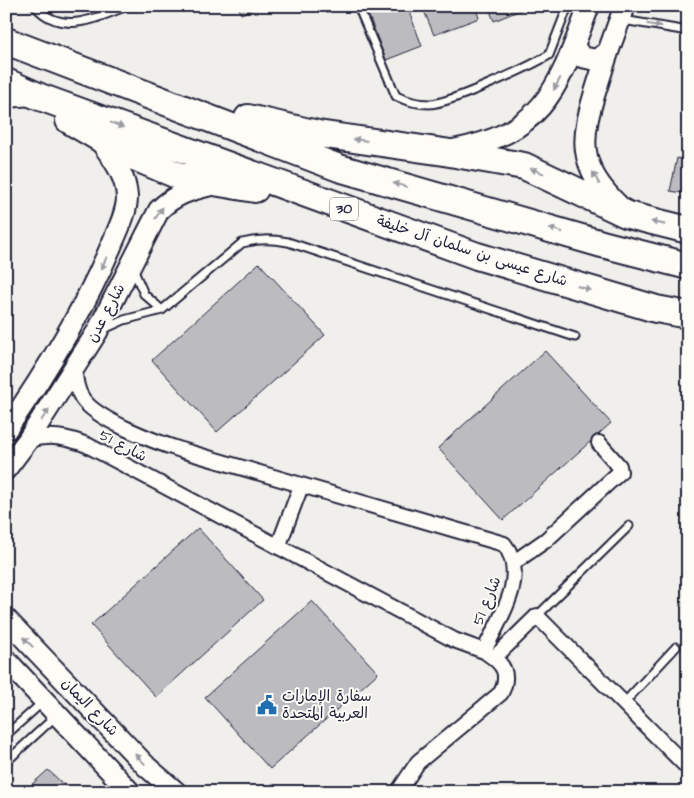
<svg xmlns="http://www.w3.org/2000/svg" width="694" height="798" viewBox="0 0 694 798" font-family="'Architects Daughter','Playpen Sans Arabic',sans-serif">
  <rect width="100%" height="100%" fill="#f0efec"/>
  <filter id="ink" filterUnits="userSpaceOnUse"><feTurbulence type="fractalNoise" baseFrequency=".02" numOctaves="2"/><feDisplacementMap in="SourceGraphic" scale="10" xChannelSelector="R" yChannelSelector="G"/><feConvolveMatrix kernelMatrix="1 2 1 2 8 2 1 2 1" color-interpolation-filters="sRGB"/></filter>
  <g filter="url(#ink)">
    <path fill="#bcbcc0" stroke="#22223b" d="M 238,6 L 261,6 L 241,14 Z
      M 379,6 L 407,6 L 422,46 L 386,60 L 367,11 Z
      M 422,6 L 475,6 L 479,18 L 434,35 Z
      M 488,6 L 528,6 L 528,7 L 494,21 Z
      M 677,158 L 688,160 L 688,194 L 670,191 Z
      M 259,263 L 325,335 L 217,432 L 152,360 Z
      M 545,351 L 611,423 L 503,520 L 438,448 Z
      M 198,528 L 263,600 L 156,697 L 91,625 Z
      M 312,601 L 378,673 L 270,769 L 205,697 Z
      M 48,770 L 72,792 L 23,792 Z"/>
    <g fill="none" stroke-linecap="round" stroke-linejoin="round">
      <defs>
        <path id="lane" d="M 35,6 C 61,36 97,18 127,6
          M 358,6 L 396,96 C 406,101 419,104 430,104 C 451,103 529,67 549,55 L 568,6
          M 623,20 L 688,31
          M 133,269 L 144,294 L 162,310
          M 104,329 L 124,320 L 162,310 L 242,243 C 259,239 271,239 288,242 L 575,337
          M 537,616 L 629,526
          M 624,703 L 676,647
          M 6,735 L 44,701
          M 6,762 L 57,715"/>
        <path id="street" d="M 6,100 L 33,98
          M 28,440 C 50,434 66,437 87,445 L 454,640 L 484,651 C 498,621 530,576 504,544 L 181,450 C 156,442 96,420 82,398 C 76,389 75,379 75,369
          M 278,547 L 301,486
          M 513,563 L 546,540 L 620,472 L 619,466 L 599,443
          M 494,658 L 537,616 L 688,768
          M 398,792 L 418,762 L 501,693 C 510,674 504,664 487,653"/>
        <path id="secondary" d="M 574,47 L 582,57 L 596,60 L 608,52
          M 453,150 C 547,132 558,87 589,6
          M 621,208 C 576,165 580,139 598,83 C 606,57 615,32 625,6
          M 6,430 C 47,371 84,310 112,244 C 118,229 127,213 127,197 C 126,175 113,159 101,142
          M 6,469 L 28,440 L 97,332 L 159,210 C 175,194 190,190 211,185
          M 6,619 L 147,767 L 176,792
          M 6,660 L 130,792"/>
        <path id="highway" d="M 6,41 L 339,168 L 602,244 L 688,266
          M 6,82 L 40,97 L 477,256 L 656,309 L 688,315
          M 248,118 L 318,134 L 444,152 L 524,166 L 628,215 L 688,230
          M 69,120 L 125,153 L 179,176 L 255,189"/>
      </defs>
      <use href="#lane" stroke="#22223b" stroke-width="11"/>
      <use href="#street" stroke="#22223b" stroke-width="18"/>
      <use href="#secondary" stroke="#22223b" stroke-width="24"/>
      <use href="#highway" stroke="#22223b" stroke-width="30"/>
      <use href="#lane" stroke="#fdfcf7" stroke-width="7"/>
      <use href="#street" stroke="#fdfcf7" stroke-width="14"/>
      <use href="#secondary" stroke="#fdfcf7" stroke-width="20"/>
      <use href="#highway" stroke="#fdfcf7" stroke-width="26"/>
    </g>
    <defs><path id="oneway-solid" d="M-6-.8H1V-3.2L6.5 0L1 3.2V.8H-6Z" transform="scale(1.25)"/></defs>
    <g fill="#9a9aa2">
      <use href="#oneway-solid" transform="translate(654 25) rotate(10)"/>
      <use href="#oneway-solid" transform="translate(557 84) rotate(119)"/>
      <use href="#oneway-solid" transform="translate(117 125) rotate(20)"/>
      <use href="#oneway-solid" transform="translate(360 140) rotate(-172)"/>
      <use href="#oneway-solid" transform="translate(537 171) rotate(-159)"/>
      <use href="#oneway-solid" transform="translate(596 178) rotate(-119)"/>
      <use href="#oneway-solid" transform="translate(400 185) rotate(-164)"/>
      <use href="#oneway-solid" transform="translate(159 213) rotate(-57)"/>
      <use href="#oneway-solid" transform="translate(658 223) rotate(-167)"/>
      <use href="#oneway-solid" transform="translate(556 230) rotate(-163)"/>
      <use href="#oneway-solid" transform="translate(104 263) rotate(114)"/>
      <use href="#oneway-solid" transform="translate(584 288) rotate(16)"/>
      <use href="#oneway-solid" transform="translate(45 415) rotate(-56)"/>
      <use href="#oneway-solid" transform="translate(28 642) rotate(-134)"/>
      <use href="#oneway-solid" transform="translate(140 759) rotate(-134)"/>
    </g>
  </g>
  <defs>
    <symbol id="civic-bare" viewBox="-9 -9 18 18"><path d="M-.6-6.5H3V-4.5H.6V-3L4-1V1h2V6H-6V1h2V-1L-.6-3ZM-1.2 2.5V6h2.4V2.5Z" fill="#1f6fb2" stroke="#fdfcf7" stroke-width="2.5" paint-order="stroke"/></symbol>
  </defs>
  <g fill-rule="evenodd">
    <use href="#civic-bare" x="253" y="691" width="28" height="28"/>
  </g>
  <g text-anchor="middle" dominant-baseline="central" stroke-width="4" stroke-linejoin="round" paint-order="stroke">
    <rect fill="#fdfcf7" stroke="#646373" stroke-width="1" x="330" y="197.5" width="28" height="23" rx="4"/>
    <g font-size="14" font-weight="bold" fill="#22223b">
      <text x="344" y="209">30</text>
    </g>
    <g font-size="15" fill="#22223b" stroke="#fdfcf7">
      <text transform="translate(472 251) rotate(18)">شارع عيسى بن سلمان آل خليفة</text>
      <text transform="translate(106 313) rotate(-62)">شارع عدن</text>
      <text transform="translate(123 446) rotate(28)">شارع 51</text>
      <text transform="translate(487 601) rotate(-68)">شارع 51</text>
      <text transform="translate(90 707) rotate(46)">شارع اليمان</text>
    </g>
    <g font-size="15" fill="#22223b" stroke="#fdfcf7" text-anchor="start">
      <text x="282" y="696">سفارة الإمارات<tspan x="282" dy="17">العربية المتحدة</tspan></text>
    </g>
  </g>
  <rect width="694" height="798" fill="none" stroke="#fdfcf7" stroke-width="25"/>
  <rect x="12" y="12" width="669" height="773" fill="none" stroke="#22223b" stroke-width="2" filter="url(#ink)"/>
</svg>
